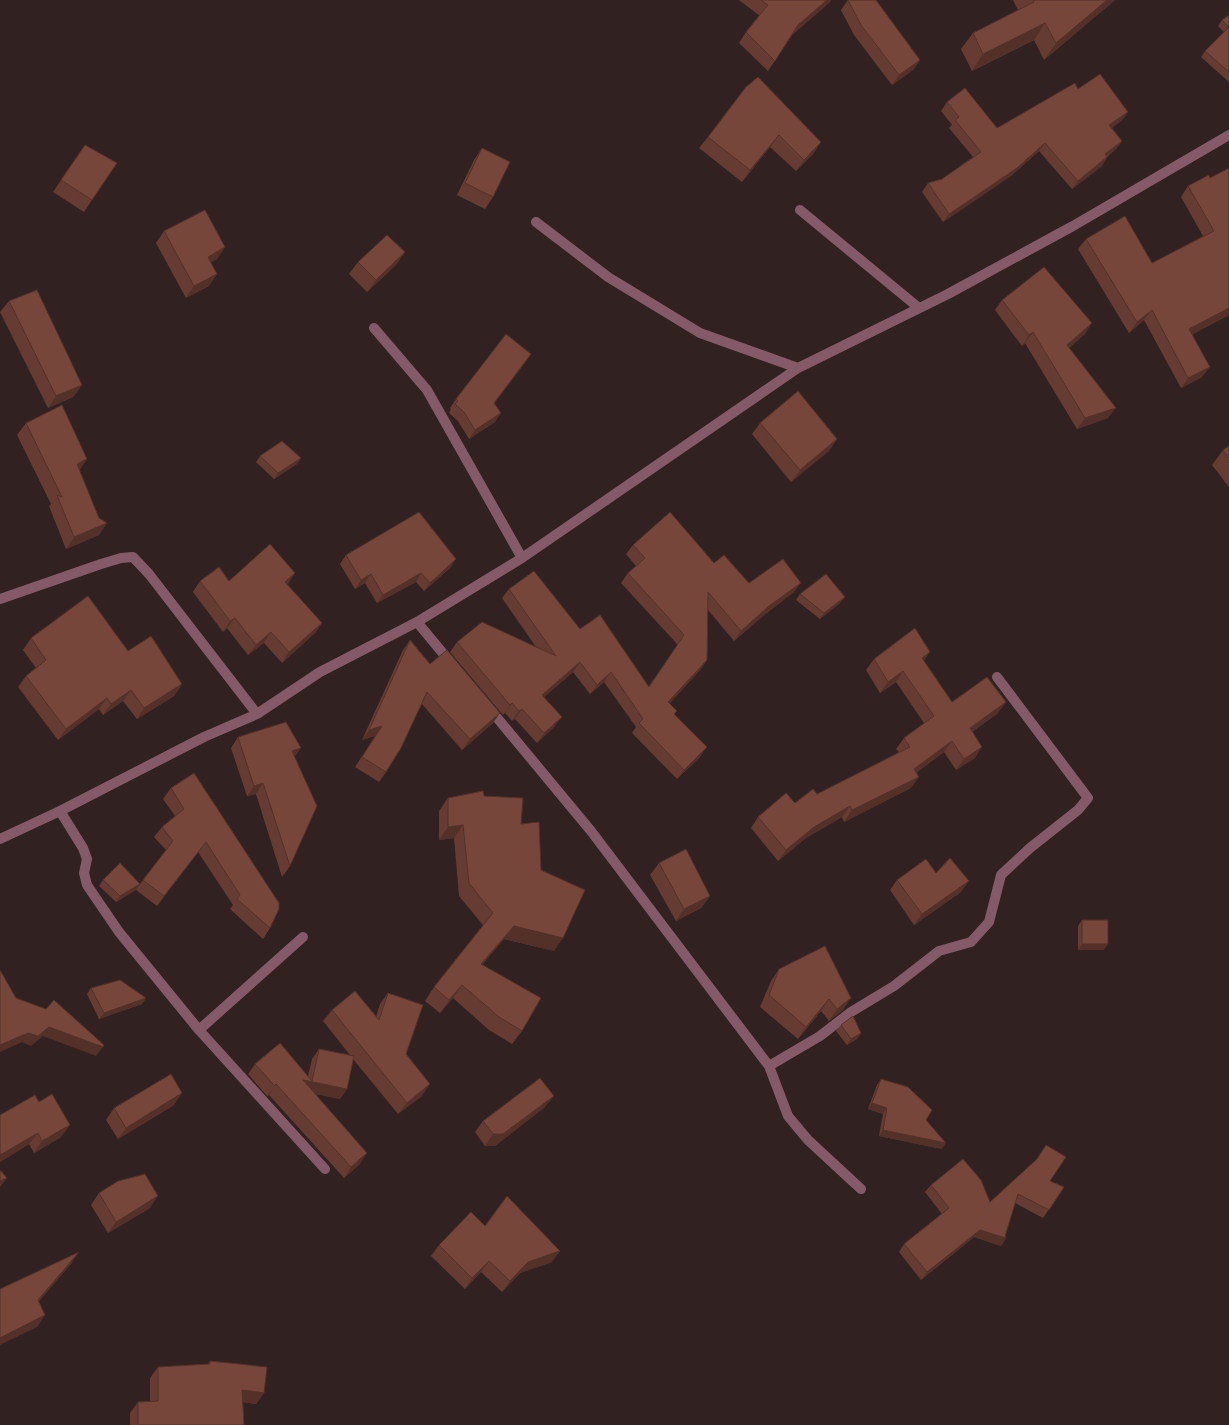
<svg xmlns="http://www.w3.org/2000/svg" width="1229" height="1425" viewBox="0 0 1229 1425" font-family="'Roboto Condensed',sans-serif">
  <rect width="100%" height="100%" fill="#312121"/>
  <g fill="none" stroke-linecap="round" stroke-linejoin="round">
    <path stroke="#845a69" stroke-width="10" d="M 800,210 L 919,308
      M 536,222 L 608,277 L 700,333 L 798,368
      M 374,328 L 427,390 L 522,558
      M 0,599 L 101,564 L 121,558 L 133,557 L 149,574 L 257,714
      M 417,622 L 451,663
      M 489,708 L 591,831 L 769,1066 L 788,1116 L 808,1140 L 861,1189
      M 60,811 L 83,848 L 87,859 L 84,873 L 87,885 L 119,932 L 199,1030 L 325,1169
      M 0,839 L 60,811 L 204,737 L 257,714 L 320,672 L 417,622 L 522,558 L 798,368 L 948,294 L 1073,226 L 1229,135
      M 199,1030 L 303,937
      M 769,1066 L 820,1036 L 851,1012 L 894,986 L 939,951 L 971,942 L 989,922 L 1001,875 L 1030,848 L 1078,810 L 1088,798 L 997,677"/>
  </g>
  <path fill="#663c32" d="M 739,0 L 831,0 L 830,2 L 792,35 L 768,71 L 739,43 L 746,32 L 760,16 Z
    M 848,0 L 920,60 L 913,70 L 892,85 L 854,35 L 841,10 Z
    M 1013,0 L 1115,0 L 1044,60 L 1034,40 L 972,71 L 961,49 L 973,33 L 1018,10 Z
    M 1229,15 L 1229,82 L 1201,57 L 1205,51 L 1224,32 L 1218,26 L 1222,20 Z
    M 746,87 L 821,142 L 813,154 L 796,171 L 770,147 L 742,182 L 699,148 L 708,137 Z
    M 1078,89 L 1128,112 L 1122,120 L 1112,128 L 1122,141 L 1116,149 L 1107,157 L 1102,166 L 1072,189 L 1039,151 L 1011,176 L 943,222 L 922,192 L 928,183 L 942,179 L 973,157 L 949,128 L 952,125 L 941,111 L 947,102 L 997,128 Z
    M 85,145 L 92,200 L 84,212 L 53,192 Z
    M 482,148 L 493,197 L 485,209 L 457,195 L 474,160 Z
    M 1209,175 L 1229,315 L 1191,335 L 1202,377 L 1181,388 L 1144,320 L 1129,333 L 1078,249 L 1086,239 L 1152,263 L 1203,236 L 1181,197 L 1188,186 Z
    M 164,231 L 225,247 L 217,259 L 211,262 L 209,286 L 186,298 L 156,243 Z
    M 358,262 L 397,264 L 367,292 L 349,274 Z
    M 1002,300 L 1085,334 L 1069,348 L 1108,418 L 1077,429 L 1025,343 L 1022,346 L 995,310 Z
    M 9,301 L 82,385 L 73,397 L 48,408 L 0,312 Z
    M 531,354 L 494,403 L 495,422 L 469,439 L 458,421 L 449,413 L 451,409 L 450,408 L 456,399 Z
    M 26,423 L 87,459 L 79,470 L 99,518 L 107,523 L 99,535 L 66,549 L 49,506 L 51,504 L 17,435 Z
    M 760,423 L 837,439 L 829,451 L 791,482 L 752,434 Z
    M 1229,446 L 1229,487 L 1212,465 L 1223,450 Z
    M 260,456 L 301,458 L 297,464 L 274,479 L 256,462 Z
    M 633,545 L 714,563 L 749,583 L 794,592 L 763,616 L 734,641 L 708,610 L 707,660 L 700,670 L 670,703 L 674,714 L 700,757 L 677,779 L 632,733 L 636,727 L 604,682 L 590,694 L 573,672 L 544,697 L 555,726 L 537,743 L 515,719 L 512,721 L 505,713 L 503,715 L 450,652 L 457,642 L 536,647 L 502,598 L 509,589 L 580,629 L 648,687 L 678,645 L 621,583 L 628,573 L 636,566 L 626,554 Z
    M 346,555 L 450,568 L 424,591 L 416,582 L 377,603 L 365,583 L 355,589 L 340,564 Z
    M 200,581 L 229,581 L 287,584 L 322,623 L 315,633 L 282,663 L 264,643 L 248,655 L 227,628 L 223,632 L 193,592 Z
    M 800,594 L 840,603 L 820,619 L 796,600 Z
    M 31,638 L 128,651 L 182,684 L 174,696 L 137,719 L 123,701 L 103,715 L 99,709 L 58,740 L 18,687 L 26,676 L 36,668 L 23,650 Z
    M 410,640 L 430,664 L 493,723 L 462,750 L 422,704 L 386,772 L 379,782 L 355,767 L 375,736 L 362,740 L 403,650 Z
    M 874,659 L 924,661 L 952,702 L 998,713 L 972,732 L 975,758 L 956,770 L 944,752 L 916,773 L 911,788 L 844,822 L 842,817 L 806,838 L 778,861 L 751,828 L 758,817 L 795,803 L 817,794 L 899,752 L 896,749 L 904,738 L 924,723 L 896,682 L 880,693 L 866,670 Z
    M 238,737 L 295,757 L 290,866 L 282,877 L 256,794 L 247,796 L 231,748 Z
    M 171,788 L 270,928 L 263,939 L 230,909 L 233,905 L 198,852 L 157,906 L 136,890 L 116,902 L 99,886 L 103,880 L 140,884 L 166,850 L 154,837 L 162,827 L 175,816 L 163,799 Z
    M 484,796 L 521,824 L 541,870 L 554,951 L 504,939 L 482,965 L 522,1031 L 512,1044 L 489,1030 L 453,998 L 440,1013 L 425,1001 L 434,987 L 483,925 L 459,896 L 454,838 L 439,840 L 439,811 L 448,798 Z
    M 659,863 L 710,896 L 701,908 L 676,921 L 650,875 Z
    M 936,873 L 961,892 L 914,925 L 890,890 L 897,880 Z
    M 1082,920 L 1104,950 L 1078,950 L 1078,926 Z
    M 825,946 L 843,1010 L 829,1021 L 821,1011 L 798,1039 L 760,1007 L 771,981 L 779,969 Z
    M 91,988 L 146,998 L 142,1004 L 99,1019 L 87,994 Z
    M 388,993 L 406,1054 L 422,1096 L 398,1114 L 353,1059 L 347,1089 L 340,1099 L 316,1094 L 360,1164 L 344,1178 L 269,1095 L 267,1096 L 248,1074 L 255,1064 L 308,1076 L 312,1059 L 319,1049 L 350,1055 L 323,1021 L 332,1010 L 376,1017 L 380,1004 Z
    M 841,1025 L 861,1033 L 857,1039 L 847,1045 L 836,1031 Z
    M 881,1079 L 942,1149 L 879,1136 L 883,1114 L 868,1109 L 877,1085 Z
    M 174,1105 L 118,1139 L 106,1120 L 114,1108 Z
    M 545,1107 L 495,1146 L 485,1146 L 475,1132 L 483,1121 Z
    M 0,1115 L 61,1137 L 34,1153 L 29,1144 L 0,1162 Z
    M 1050,1181 L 1064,1187 L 1043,1218 L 1015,1203 L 1005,1236 L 1006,1238 L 1001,1246 L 974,1237 L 921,1280 L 899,1252 L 904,1244 L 942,1214 L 925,1192 L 931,1185 L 990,1202 Z
    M 99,1193 L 150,1208 L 108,1233 L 91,1205 Z
    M 485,1226 L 552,1262 L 520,1273 L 502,1292 L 481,1272 L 465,1289 L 431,1256 L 439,1245 Z
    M 210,1361 L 264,1393 L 256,1404 L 243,1402 L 244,1425 L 130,1425 L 130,1413 L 138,1402 L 150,1401 L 150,1378 L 158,1367 L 208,1364 Z"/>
  <path fill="#533129" d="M 827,0 L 831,0 L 830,2 L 790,36 L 798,25 Z
    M 1107,0 L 1115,0 L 1044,60 L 1056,43 Z
    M 1045,23 L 1034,40 L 972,71 L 983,54 Z
    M 920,60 L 913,70 L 892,85 L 899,75 Z
    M 1128,112 L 1122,120 L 1104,133 L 1109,125 Z
    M 779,135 L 770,147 L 742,182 L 750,170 Z
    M 1122,141 L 1116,149 L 1099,162 L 1105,154 Z
    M 821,142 L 813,154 L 796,171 L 804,160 Z
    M 1045,143 L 1039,151 L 1011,176 L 943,222 L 949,214 Z
    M 1107,157 L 1102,166 L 1072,189 L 1078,181 Z
    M 225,247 L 217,259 L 199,268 L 208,257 Z
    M 405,252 L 397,264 L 367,292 L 376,280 Z
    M 217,274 L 209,286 L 186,298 L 194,286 Z
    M 1229,308 L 1229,315 L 1181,340 L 1189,329 Z
    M 1152,310 L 1144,320 L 1129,333 L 1137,322 Z
    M 1092,323 L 1085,334 L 1059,356 L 1067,345 Z
    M 1033,332 L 1025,343 L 1022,346 L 1029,335 Z
    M 531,354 L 525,363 L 488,412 L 494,403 Z
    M 1210,367 L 1202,377 L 1181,388 L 1188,378 Z
    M 82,385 L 73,397 L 48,408 L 56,396 Z
    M 1116,408 L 1108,418 L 1077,429 L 1085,418 Z
    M 501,413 L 495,422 L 469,439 L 475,430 Z
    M 837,439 L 829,451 L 791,482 L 800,470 Z
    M 301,458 L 297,464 L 274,479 L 278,473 Z
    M 87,459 L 79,471 L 77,464 Z
    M 107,523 L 99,535 L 66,549 L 74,537 Z
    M 456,559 L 450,568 L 424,591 L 430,583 Z
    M 295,573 L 288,584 L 278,592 L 285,582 Z
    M 421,573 L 416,582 L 377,603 L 383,595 Z
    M 371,574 L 365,583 L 355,589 L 361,580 Z
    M 801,583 L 794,592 L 763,616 L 734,641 L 741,631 L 769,606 Z
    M 845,597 L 840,603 L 820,619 L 824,613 Z
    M 235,618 L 227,628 L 223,632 L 230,621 Z
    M 322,623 L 315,633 L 282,663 L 289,652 Z
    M 271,632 L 264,643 L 248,655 L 256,645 Z
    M 930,652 L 922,663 L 922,658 Z
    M 707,660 L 700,670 L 662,712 L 668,702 Z
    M 580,662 L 573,672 L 535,705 L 542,695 Z
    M 903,671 L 896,682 L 880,693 L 888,682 Z
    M 611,672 L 604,682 L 590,694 L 597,685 Z
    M 182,684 L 174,696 L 137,719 L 144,708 Z
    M 131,690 L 123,701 L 103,715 L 111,704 Z
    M 107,698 L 99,709 L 58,740 L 66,729 Z
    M 1006,702 L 998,713 L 962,739 L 970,728 Z
    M 512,703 L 505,713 L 503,715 L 510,705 Z
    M 522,709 L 515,719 L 512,721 L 519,711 Z
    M 500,713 L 493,723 L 462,750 L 470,739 Z
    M 562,717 L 555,726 L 537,743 L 544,733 Z
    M 382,726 L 375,736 L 362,740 L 369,730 Z
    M 952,741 L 944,752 L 906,780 L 914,769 Z
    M 707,747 L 700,757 L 677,779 L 684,770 Z
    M 982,747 L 975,758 L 956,770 L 964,759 Z
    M 301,748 L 293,759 L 292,751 Z
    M 919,777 L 911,788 L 844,822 L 852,810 Z
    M 263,783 L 256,794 L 247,796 L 254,786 Z
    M 850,806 L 842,817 L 806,838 L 778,861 L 786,850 L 814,827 Z
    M 463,825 L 454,838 L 439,840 L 448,827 Z
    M 206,842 L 198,852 L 157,906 L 164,896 Z
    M 969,881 L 961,892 L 914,925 L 922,914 Z
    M 140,884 L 136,890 L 116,902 L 120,896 Z
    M 710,896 L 701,908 L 676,921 L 684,909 Z
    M 514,926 L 563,938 L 554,951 L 504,939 L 471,977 L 481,964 Z
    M 1082,944 L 1108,944 L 1104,950 L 1078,950 Z
    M 462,985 L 453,998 L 440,1013 L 449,1000 Z
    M 146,998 L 142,1004 L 99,1019 L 104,1013 Z
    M 851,998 L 843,1010 L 829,1021 L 837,1009 Z
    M 829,999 L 821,1011 L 798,1039 L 806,1027 Z
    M 49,1027 L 103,1047 L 96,1056 L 43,1036 L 31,1046 L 22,1042 L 0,1052 L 0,1045 L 28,1033 Z
    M 861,1033 L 857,1039 L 847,1045 L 851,1039 Z
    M 303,1080 L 347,1089 L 340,1099 L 296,1090 Z
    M 276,1084 L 269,1095 L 267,1096 L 275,1086 Z
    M 430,1084 L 422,1096 L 398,1114 L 407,1103 Z
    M 182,1093 L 174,1105 L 118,1139 L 126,1128 Z
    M 554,1096 L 545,1107 L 495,1146 L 485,1146 L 493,1134 Z
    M 872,1103 L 887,1108 L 883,1114 L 868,1109 Z
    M 70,1125 L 61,1137 L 34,1153 L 42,1141 Z
    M 883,1130 L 946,1143 L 942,1149 L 879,1136 Z
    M 38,1133 L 29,1144 L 0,1162 L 0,1155 Z
    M 367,1153 L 360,1164 L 344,1178 L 351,1167 Z
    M 7,1178 L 0,1187 L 0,1181 Z
    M 158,1196 L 150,1208 L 108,1233 L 116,1222 Z
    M 980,1230 L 1006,1238 L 1001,1246 L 974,1237 L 921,1280 L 927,1272 Z
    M 560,1251 L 552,1262 L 520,1273 L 502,1292 L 510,1281 L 528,1262 Z
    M 79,1252 L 71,1264 L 30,1312 L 38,1300 Z
    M 489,1261 L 481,1272 L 465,1289 L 472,1278 Z
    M 45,1315 L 37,1327 L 0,1345 L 0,1338 Z
    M 242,1390 L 264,1393 L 256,1404 L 234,1401 Z"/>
  <path fill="#77463a" stroke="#533129" d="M 761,0 L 827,0 L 798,25 L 775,61 L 746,32 L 768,5 Z
    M 848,0 L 876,0 L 920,60 L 899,75 L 861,25 Z
    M 1033,0 L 1107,0 L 1056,43 L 1045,23 L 983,54 L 973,33 L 1034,2 Z
    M 1229,15 L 1229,27 L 1222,20 Z
    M 1229,27 L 1229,72 L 1205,51 Z
    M 1100,74 L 1128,112 L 1109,125 L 1122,141 L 1105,154 L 1107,157 L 1078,181 L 1045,143 L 1017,168 L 949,214 L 928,183 L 942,179 L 981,152 L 955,120 L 959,117 L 947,102 L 965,88 L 997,128 L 1075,83 L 1078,89 Z
    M 758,77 L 821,142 L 804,160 L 779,135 L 750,170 L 708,137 L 746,87 Z
    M 85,145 L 117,163 L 92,200 L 61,180 Z
    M 482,148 L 510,162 L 493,197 L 465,183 Z
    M 1229,168 L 1229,308 L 1189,329 L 1210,367 L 1188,378 L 1152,310 L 1137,322 L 1086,239 L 1125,216 L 1152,263 L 1214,231 L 1188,186 L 1209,175 L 1210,178 Z
    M 205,210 L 225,247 L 208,257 L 217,274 L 194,286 L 164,231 Z
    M 387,235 L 405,252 L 376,280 L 358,262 Z
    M 1044,267 L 1092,323 L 1067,345 L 1116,408 L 1085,418 L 1033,332 L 1029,335 L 1002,300 Z
    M 37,290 L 82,385 L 56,396 L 9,301 Z
    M 506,334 L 531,354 L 494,403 L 501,413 L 475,430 L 464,412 L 455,404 L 458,401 L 456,399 Z
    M 798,391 L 837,439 L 800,470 L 760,423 Z
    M 62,405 L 87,459 L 77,464 L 99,518 L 107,523 L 74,537 L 57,495 L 62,497 L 26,423 Z
    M 282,441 L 301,458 L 278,473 L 260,456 Z
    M 1229,446 L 1229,458 L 1223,450 Z
    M 419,512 L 456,559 L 430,583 L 421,573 L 383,595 L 371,574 L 361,580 L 346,555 Z
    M 670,512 L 714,563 L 724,555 L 749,583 L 783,559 L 801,583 L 769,606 L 741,631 L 708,592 L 707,660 L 668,702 L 677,711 L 674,714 L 707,747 L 684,770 L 639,723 L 643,719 L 611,672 L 597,685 L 580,662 L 542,695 L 562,717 L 544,733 L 522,709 L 519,711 L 512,703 L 510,705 L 457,642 L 482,622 L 556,656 L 509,589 L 534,571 L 580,629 L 600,615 L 649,687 L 684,635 L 628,573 L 645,558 L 633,545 Z
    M 270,544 L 295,573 L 285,582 L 322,623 L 289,652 L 271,632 L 256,645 L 235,618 L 230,621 L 200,581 L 219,567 L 229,581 Z
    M 826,574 L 845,597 L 824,613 L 800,594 Z
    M 88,596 L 128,651 L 151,636 L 182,684 L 144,708 L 131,690 L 111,704 L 107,698 L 66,729 L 26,676 L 46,660 L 31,638 Z
    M 915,628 L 930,652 L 922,658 L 952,702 L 987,677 L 1006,702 L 970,728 L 982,747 L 964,759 L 952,741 L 914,769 L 919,777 L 852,810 L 850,806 L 814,827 L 786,850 L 758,817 L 786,793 L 795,803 L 813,789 L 817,794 L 910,747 L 904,738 L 934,716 L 903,671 L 888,682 L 874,659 Z
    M 410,640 L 430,664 L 447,650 L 500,713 L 470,739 L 427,692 L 401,748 L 386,772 L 362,757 L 382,726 L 369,730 Z
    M 286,722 L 301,748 L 292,751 L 317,806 L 290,866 L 263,783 L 254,786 L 238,737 Z
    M 194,773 L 279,903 L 279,909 L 270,928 L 237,899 L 240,895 L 206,842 L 164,896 L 143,880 L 173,841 L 162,827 L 184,809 L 171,788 Z
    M 483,791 L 484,796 L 523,798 L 521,824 L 539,822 L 541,870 L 585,890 L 563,938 L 514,926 L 481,964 L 541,998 L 522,1031 L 499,1017 L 462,985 L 449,1000 L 434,987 L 493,913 L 469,883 L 463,825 L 448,827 L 448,798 Z
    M 686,849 L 710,896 L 684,909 L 659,863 Z
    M 950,858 L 969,881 L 922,914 L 897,880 L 926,859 L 936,873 Z
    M 120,863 L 140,884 L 120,896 L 103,880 Z
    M 1082,920 L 1108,920 L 1108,944 L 1082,944 Z
    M 825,946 L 851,998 L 837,1009 L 829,999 L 806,1027 L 769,995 L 779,969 Z
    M 0,970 L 16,998 L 46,1009 L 54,1000 L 104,1045 L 103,1047 L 49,1027 L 38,1036 L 28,1033 L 0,1045 Z
    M 120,980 L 146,998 L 104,1013 L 91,988 Z
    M 355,991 L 379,1020 L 388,993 L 423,1005 L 406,1054 L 430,1084 L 407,1103 L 332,1010 Z
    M 853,1016 L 861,1033 L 851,1039 L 841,1025 Z
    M 280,1043 L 312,1081 L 319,1049 L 354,1056 L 347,1089 L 303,1080 L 367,1153 L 351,1167 L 276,1084 L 275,1086 L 255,1064 Z
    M 171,1074 L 182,1093 L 126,1128 L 114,1108 Z
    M 540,1078 L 554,1096 L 503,1134 L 493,1134 L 483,1121 Z
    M 881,1079 L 908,1087 L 932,1110 L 926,1120 L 946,1143 L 883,1130 L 887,1108 L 872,1103 Z
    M 52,1094 L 70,1125 L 42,1141 L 38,1133 L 0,1155 L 0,1115 L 35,1095 L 39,1102 Z
    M 1046,1145 L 1066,1157 L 1050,1181 L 1064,1187 L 1049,1210 L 1018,1194 L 1005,1236 L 1006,1238 L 980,1230 L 927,1272 L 904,1244 L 949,1208 L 931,1185 L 963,1159 L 981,1180 L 990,1202 L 1037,1159 Z
    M 0,1170 L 7,1178 L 0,1181 Z
    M 145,1174 L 158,1196 L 116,1222 L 99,1193 L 118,1181 Z
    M 507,1196 L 560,1251 L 528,1262 L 510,1281 L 489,1261 L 472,1278 L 439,1245 L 471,1212 L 485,1226 Z
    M 79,1252 L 38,1300 L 45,1315 L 0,1338 L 0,1289 Z
    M 210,1361 L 267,1367 L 264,1393 L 242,1390 L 244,1425 L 138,1425 L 138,1402 L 158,1401 L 158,1367 L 210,1364 Z"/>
</svg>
